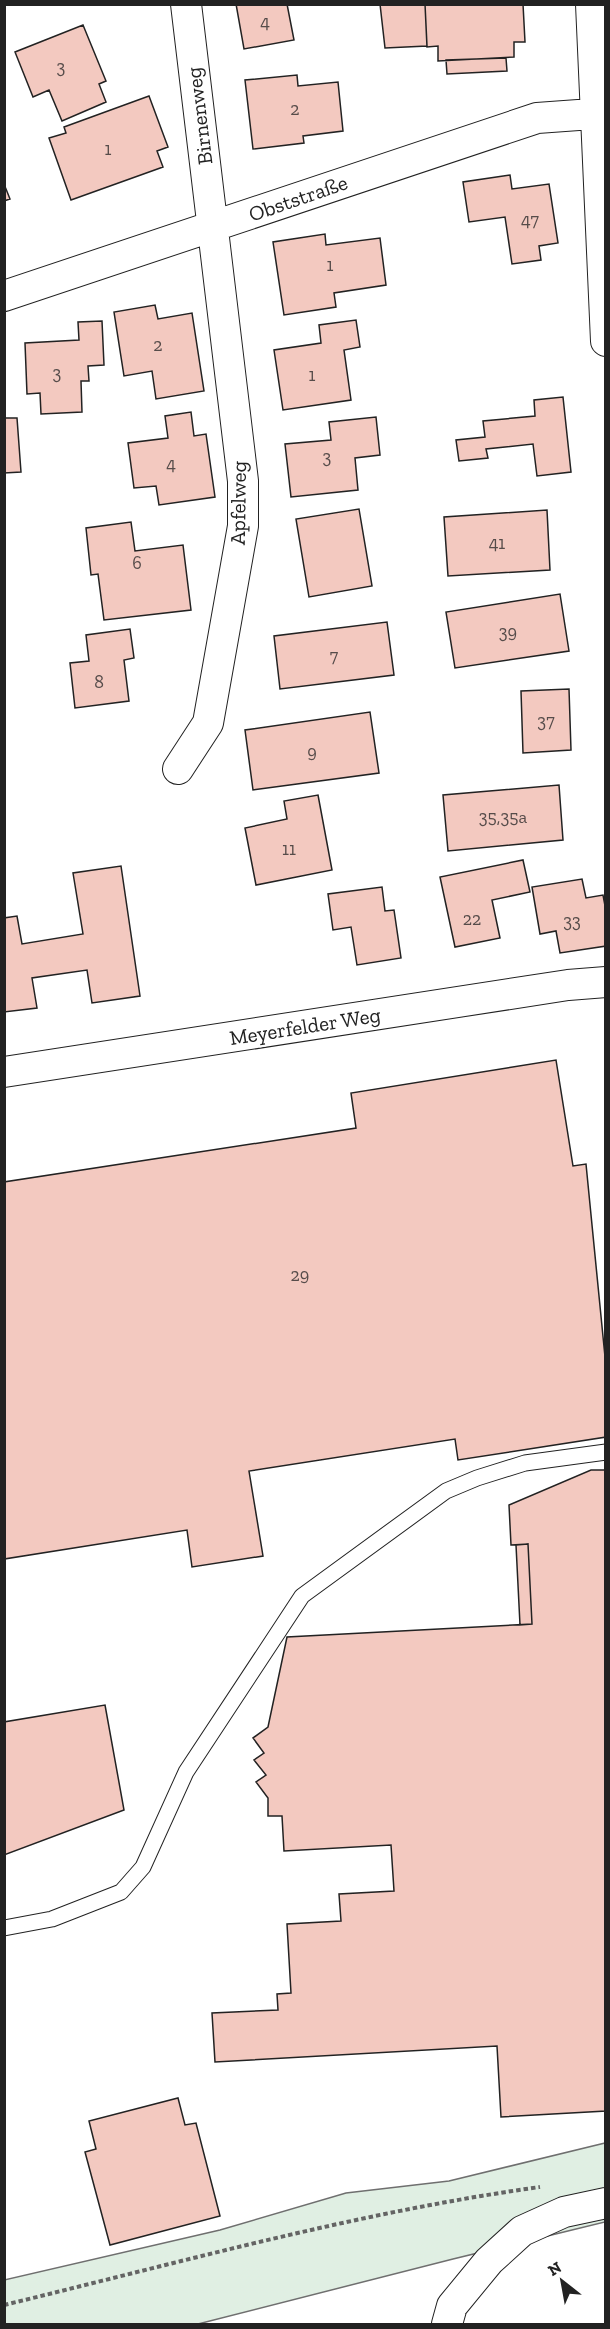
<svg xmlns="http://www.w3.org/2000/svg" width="610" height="2329" viewBox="0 0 610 2329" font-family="'Zilla Slab',serif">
  <rect width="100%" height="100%" fill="#fff"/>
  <path fill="#e0efe3" stroke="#6f6f6f" stroke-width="1.5" d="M 605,2143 L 605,2222 L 453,2259 L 198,2324 L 5,2324 L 4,2280 L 220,2230 L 346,2193 L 449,2181 Z"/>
  <path fill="#f3c9c0" stroke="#222" stroke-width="1.5" d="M 236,4 L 287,4 L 294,40 L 244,49 Z
    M 380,4 L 425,4 L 427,46 L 385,48 Z
    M 425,4 L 523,4 L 525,42 L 514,42 L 514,57 L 438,61 L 438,46 L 427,47 Z
    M 83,25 L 106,81 L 99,84 L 106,102 L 62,121 L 49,90 L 33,97 L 15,52 Z
    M 506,58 L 507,71 L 447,74 L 446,60 Z
    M 297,75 L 298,86 L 338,82 L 343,131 L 303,136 L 304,143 L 253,149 L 245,80 Z
    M 149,96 L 168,147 L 157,151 L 163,167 L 71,200 L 49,138 L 66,133 L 64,127 Z
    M 510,175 L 512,189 L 549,184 L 558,243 L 539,246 L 541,260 L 512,264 L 505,217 L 469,222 L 463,182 Z
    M 4,184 L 10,199 L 4,201 Z
    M 325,234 L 326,245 L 380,238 L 386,285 L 334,293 L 336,307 L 284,315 L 273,242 Z
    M 155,305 L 158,319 L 192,313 L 204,391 L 156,399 L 152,371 L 124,376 L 114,312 Z
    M 356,320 L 360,347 L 344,350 L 351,400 L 283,410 L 274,350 L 321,343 L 319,325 Z
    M 102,321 L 104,365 L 88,366 L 89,381 L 81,381 L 82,412 L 41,414 L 40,393 L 27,394 L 25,343 L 79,340 L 78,322 Z
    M 563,397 L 571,472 L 537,476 L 533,444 L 486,449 L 488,458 L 459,461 L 456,440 L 485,437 L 483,421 L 535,416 L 534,400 Z
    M 191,412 L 194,436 L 206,434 L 215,497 L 159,505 L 156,486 L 134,488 L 128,443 L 168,438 L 165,416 Z
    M 376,417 L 380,455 L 355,458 L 358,490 L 291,497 L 285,444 L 331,440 L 329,422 Z
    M 4,418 L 17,418 L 21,472 L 4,473 Z
    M 359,509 L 372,586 L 309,597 L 296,519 Z
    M 547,510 L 550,570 L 448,576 L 444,517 Z
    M 131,522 L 135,551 L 183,545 L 191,610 L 104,620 L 98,574 L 91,575 L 86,528 Z
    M 560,594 L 569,651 L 455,668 L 446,612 Z
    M 387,622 L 394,675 L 280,689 L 274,636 Z
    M 130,629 L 134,658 L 124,660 L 129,701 L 75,708 L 70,663 L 89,661 L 86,635 Z
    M 569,689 L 571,750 L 523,753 L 521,691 Z
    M 370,712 L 379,773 L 253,790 L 245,730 Z
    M 559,785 L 563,840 L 448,851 L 443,795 Z
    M 318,795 L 332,870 L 256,885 L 245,828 L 287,819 L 284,801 Z
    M 523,860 L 530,892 L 492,900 L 500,938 L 455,947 L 440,877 Z
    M 121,866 L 140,996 L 92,1003 L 87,970 L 32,978 L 37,1008 L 4,1012 L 4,918 L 17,916 L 22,944 L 83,934 L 73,873 Z
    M 582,879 L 586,898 L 603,895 L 606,911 L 606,946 L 560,953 L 556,931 L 540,934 L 532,887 Z
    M 382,887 L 385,911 L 394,910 L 401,958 L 357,965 L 351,927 L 333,930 L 328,894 Z
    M 556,1060 L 573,1166 L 586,1164 L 606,1367 L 606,1437 L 458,1460 L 455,1439 L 249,1471 L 263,1556 L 192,1567 L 187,1530 L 4,1559 L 4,1182 L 356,1128 L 351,1093 Z
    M 591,1470 L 606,1470 L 606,2111 L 501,2117 L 497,2046 L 215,2062 L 212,2013 L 278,2010 L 277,1994 L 291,1993 L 287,1924 L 341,1921 L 339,1894 L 394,1891 L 391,1845 L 284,1851 L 282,1816 L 268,1816 L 268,1798 L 256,1782 L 266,1775 L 254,1760 L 264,1753 L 253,1738 L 268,1727 L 287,1637 L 532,1624 L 528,1544 L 511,1545 L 509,1505 Z
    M 528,1544 L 532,1624 L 520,1625 L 516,1545 Z
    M 105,1705 L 124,1810 L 4,1855 L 4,1722 Z
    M 178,2098 L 185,2125 L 196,2123 L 220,2216 L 110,2245 L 85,2152 L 96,2149 L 89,2121 Z"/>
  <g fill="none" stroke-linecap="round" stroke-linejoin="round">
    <defs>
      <path id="service" d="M 4,1928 L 52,1919 L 121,1892 L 143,1867 L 186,1772 L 302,1596 L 446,1491 L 477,1478 L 525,1463 L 606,1452"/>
      <path id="minor" d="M 591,4 L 606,341
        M 4,296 L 537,118 L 606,113
        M 178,769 L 208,723 L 243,526 L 243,481 L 186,4
        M 4,1072 L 568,985 L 606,982
        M 447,2324 L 452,2306 L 489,2261 L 522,2231 L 564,2212 L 606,2203"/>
    </defs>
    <use href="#service" stroke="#222" stroke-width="17"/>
    <use href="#minor" stroke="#222" stroke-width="32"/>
    <path stroke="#646464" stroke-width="4" stroke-dasharray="4.5 3" stroke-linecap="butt" d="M 4,2305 C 182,2262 359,2212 540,2187"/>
    <use href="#service" stroke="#fff" stroke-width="15"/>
    <use href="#minor" stroke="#fff" stroke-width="30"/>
  </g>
  <g text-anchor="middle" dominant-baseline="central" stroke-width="4.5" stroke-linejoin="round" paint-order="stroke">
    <g font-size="18" fill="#564c4a">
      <text x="265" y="22">4</text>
      <text x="61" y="67">3</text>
      <text x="295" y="109">2</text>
      <text x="108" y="149">1</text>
      <text x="530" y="220">47</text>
      <text x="330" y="265">1</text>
      <text x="158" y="345">2</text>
      <text x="57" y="373">3</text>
      <text x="312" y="375">1</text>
      <text x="327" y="457">3</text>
      <text x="171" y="464">4</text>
      <text x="497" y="543">41</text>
      <text x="137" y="563">6</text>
      <text x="508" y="632">39</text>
      <text x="334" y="656">7</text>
      <text x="99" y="682">8</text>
      <text x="546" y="721">37</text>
      <text x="312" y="752">9</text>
      <text x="503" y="817">35,35a</text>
      <text x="289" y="849">11</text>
      <text x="472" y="919">22</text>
      <text x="572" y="921">33</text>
      <text x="300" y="1275">29</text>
    </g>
    <g font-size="21" fill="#222" stroke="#fff">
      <text transform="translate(199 116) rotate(-97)">Birnenweg</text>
      <text transform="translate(298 198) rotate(-19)">Obststraße</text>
      <text transform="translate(238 503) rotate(-89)">Apfelweg</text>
      <text transform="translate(305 1026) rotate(-9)">Meyerfelder Weg</text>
    </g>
  </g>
  <rect width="610" height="2329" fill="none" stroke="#222222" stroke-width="12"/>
  <g transform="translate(562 2281) rotate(329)" stroke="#ffffff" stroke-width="4.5" paint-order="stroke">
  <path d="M0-4.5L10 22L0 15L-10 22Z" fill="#222222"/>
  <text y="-9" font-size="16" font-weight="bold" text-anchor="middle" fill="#222222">N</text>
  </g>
</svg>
